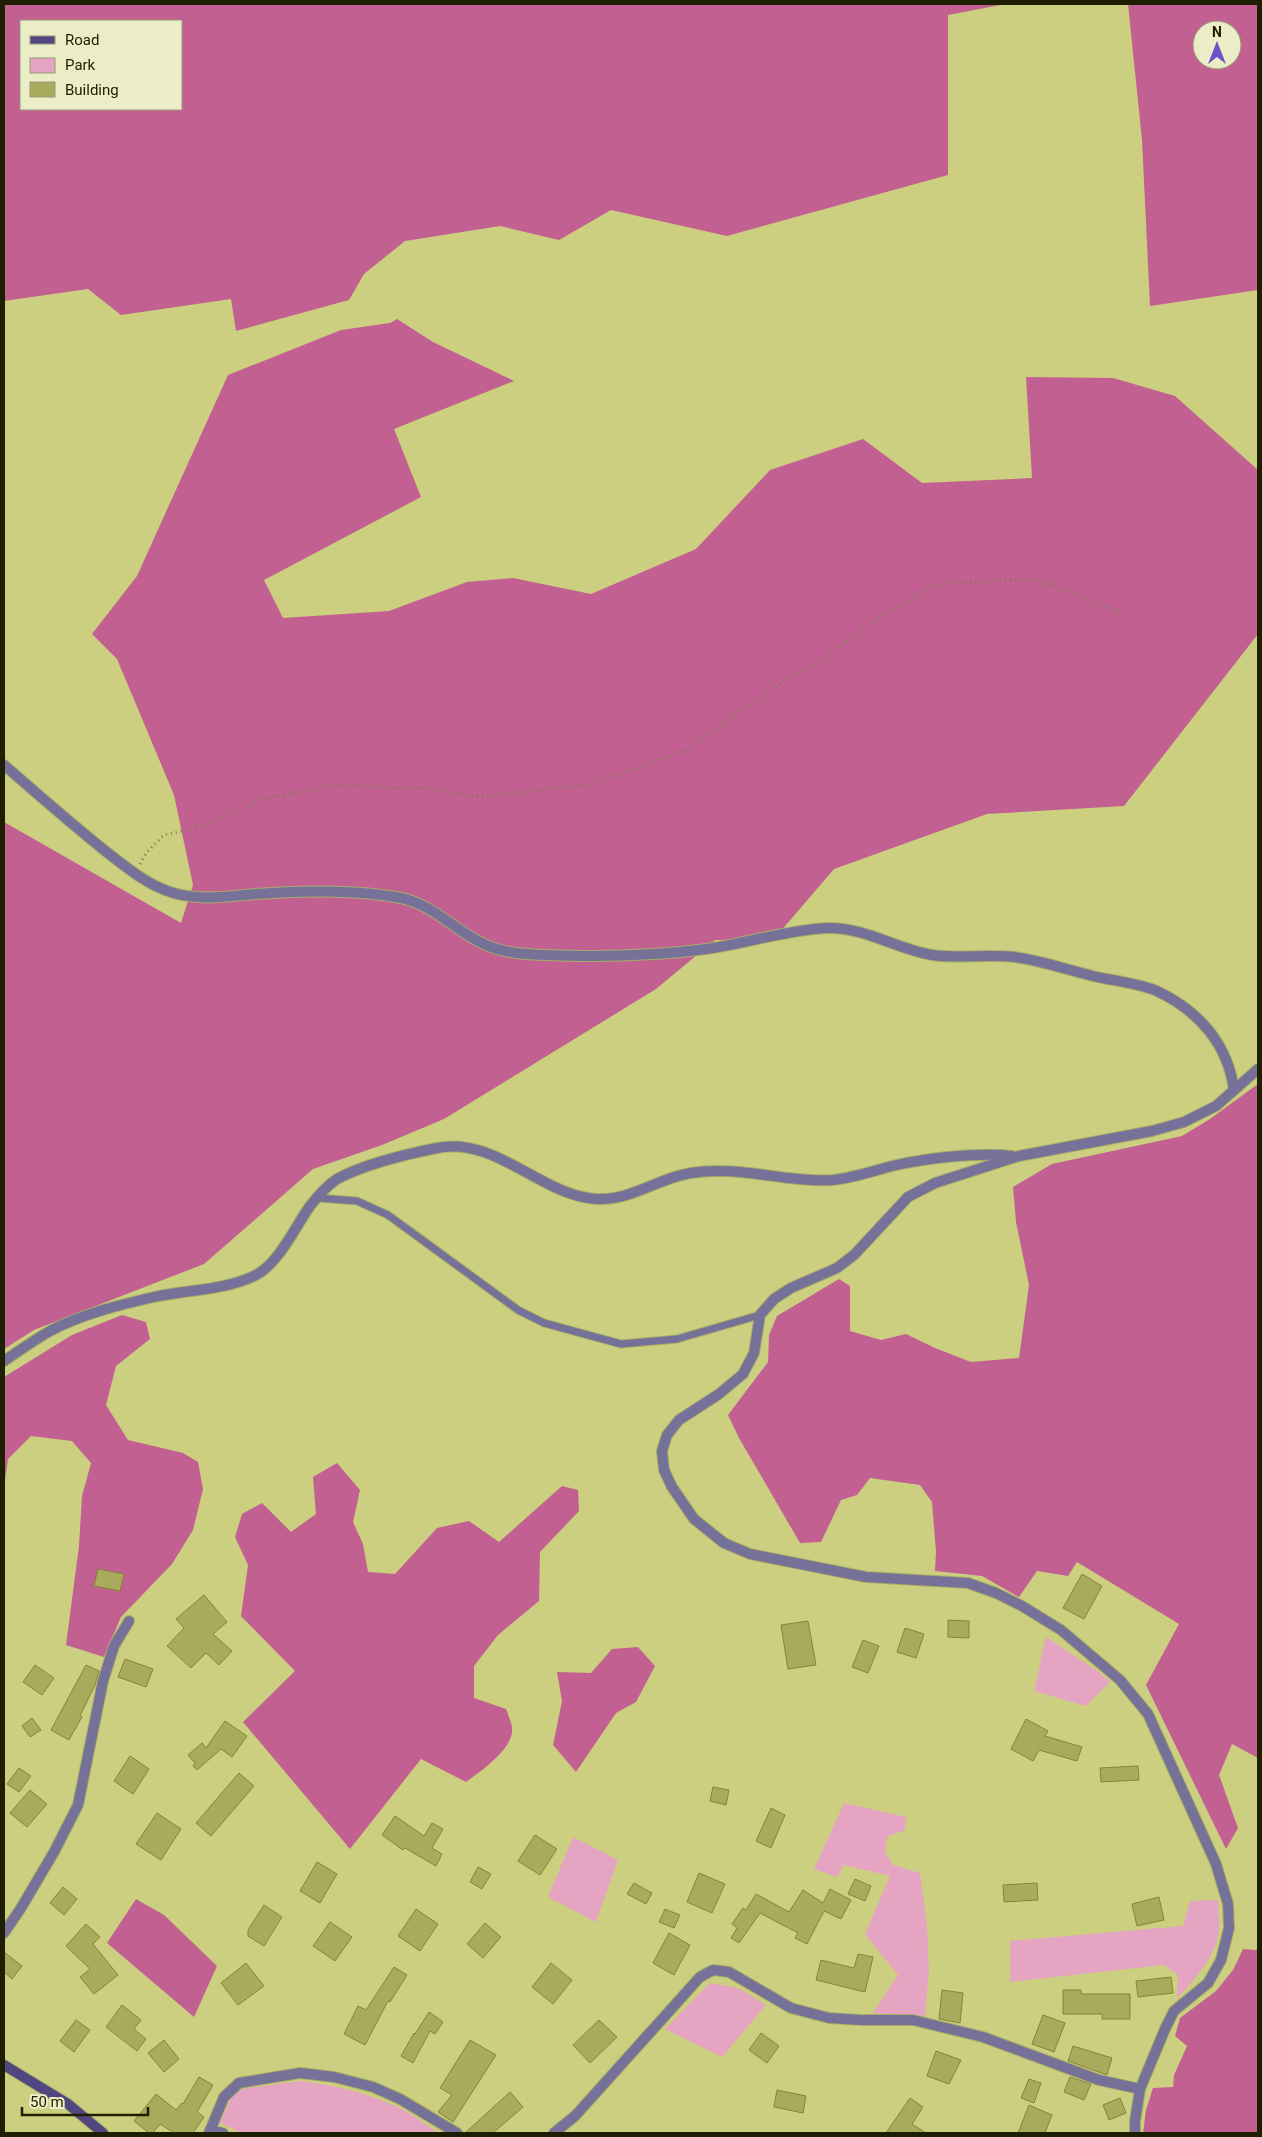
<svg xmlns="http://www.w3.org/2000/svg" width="1262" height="2137" viewBox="0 0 1262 2137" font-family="Roboto,sans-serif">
  <rect width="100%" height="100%" fill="#cccf7f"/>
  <path fill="#e6a4c3" d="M 1046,1637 L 1099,1672 L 1110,1682 L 1086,1706 L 1034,1691 Z
    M 844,1803 L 906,1817 L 905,1830 L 887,1837 L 885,1852 L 893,1865 L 920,1873 L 927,1925 L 929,1972 L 925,2016 L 873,2013 L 898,1975 L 865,1934 L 890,1876 L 844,1865 L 837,1877 L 814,1869 Z
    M 573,1837 L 618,1860 L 596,1922 L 548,1897 Z
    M 1218,1900 C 1218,1909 1220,1919 1219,1928 C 1218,1956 1194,1979 1177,1999 L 1178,1975 L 1164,1965 L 1010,1982 L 1010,1941 L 1183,1926 L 1190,1901 Z
    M 710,1983 L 738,1988 L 766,2005 L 722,2057 L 665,2029 Z
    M 300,2081 C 336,2085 371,2094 404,2110 C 416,2117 428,2126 439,2133 L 242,2133 L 220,2123 L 232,2096 L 241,2089 Z"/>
  <path fill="#c26092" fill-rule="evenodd" d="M 4,4 L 1006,4 L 948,15 L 948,175 L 727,236 L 611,210 L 559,240 L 500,226 L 405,241 L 364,274 L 349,300 L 236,331 L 231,299 L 121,315 L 88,289 L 4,301 ZM 181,21 L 181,109 L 21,109 L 21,21 Z
    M 1128,4 L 1258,4 L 1258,290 L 1150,306 L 1142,140 ZM 1202,30 L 1232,30 L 1232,60 L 1202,60 Z
    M 397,319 L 433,342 L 514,381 L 394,429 L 421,497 L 264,580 L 283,618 L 389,611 L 467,582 L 513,578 L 591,594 L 696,549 L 770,470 L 863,439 L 922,483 L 1032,478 L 1026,377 L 1113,378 L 1175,396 L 1258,470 L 1258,634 L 1124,806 L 987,814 L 834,869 L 774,939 L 715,940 L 656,989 L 444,1119 L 382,1145 L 313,1169 L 204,1264 L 34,1330 L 4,1349 L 4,822 L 181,923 L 193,885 L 174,795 L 117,659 L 92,634 L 137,576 L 228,375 L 341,330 L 390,323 Z
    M 1258,1084 L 1258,1758 L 1232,1744 L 1219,1775 L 1238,1828 L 1226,1849 L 1146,1685 L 1179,1624 L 1077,1562 L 1068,1576 L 1037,1571 L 1019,1597 L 982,1576 L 935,1571 L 936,1552 L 932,1502 L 920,1485 L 870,1478 L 857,1495 L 841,1500 L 821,1542 L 800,1543 L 739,1438 L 728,1415 L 768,1362 L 769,1335 L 777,1316 L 839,1279 L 850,1286 L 850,1331 L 881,1340 L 906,1334 L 935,1348 L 971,1362 L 1019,1358 L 1029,1285 L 1016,1222 L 1013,1187 L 1052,1164 L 1182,1136 L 1210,1119 Z
    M 122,1315 L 146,1322 L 150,1339 L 116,1366 L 106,1405 L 128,1440 L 183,1453 L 198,1462 L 203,1489 L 193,1530 L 172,1564 L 121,1617 L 104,1657 L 66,1645 L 79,1546 L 82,1496 L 91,1463 L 72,1441 L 31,1436 L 8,1459 L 4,1487 L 4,1377 L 72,1335 Z
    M 337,1463 L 360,1490 L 353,1522 L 363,1544 L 368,1572 L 395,1574 L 437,1528 L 469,1521 L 499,1542 L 562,1486 L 578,1490 L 579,1511 L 540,1552 L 539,1601 L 498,1635 L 474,1666 L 474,1698 L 506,1709 C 508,1715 511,1721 512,1727 C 515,1748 481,1771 466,1782 L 421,1759 L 350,1849 L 243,1722 L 295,1671 L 241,1616 L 248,1565 L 235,1537 L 242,1514 L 262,1503 L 291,1532 L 316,1514 L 313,1477 Z
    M 638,1647 L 655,1666 L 636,1702 L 616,1713 L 576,1772 L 553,1745 L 562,1701 L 557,1672 L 591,1673 L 612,1649 Z
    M 136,1899 L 164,1915 L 217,1966 L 194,2017 L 107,1943 Z
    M 1258,1948 L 1258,2133 L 1143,2133 L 1146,2110 L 1153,2088 L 1173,2087 L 1174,2075 L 1187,2046 L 1175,2036 L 1180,2018 L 1216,1991 L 1233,1970 L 1243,1949 L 1256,1950 Z"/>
  <path fill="#a9ab5c" stroke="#848535" d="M 98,1569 L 124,1574 L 120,1591 L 94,1586 Z
    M 1082,1574 L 1102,1586 L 1084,1619 L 1063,1608 Z
    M 204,1595 L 227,1622 L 213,1634 L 232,1651 L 219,1665 L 206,1653 L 191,1668 L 167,1646 L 184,1628 L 176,1619 Z
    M 948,1620 L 969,1621 L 969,1638 L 948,1637 Z
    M 808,1621 L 816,1665 L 788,1669 L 781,1625 Z
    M 905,1628 L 924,1634 L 916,1658 L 897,1652 Z
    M 863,1640 L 879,1646 L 868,1673 L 852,1667 Z
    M 125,1659 L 153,1669 L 146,1687 L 118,1677 Z
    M 35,1665 L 54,1678 L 42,1695 L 23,1682 Z
    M 86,1665 L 99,1671 L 95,1685 L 80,1716 L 82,1717 L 69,1740 L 51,1730 Z
    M 32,1718 L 41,1730 L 30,1737 L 22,1726 Z
    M 1026,1719 L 1048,1731 L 1045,1736 L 1082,1747 L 1077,1761 L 1039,1750 L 1033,1761 L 1011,1749 Z
    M 225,1721 L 247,1736 L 232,1757 L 221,1749 L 197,1770 L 193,1766 L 195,1763 L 188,1755 L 202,1743 L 206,1748 Z
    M 130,1756 L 149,1769 L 133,1794 L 114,1781 Z
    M 1138,1766 L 1139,1780 L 1101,1782 L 1100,1768 Z
    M 19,1768 L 31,1776 L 19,1792 L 7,1784 Z
    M 239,1773 L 254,1786 L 211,1836 L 196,1823 Z
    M 713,1787 L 729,1790 L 726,1805 L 710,1801 Z
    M 30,1790 L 47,1804 L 27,1827 L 10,1813 Z
    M 771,1808 L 785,1815 L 771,1848 L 756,1841 Z
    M 157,1813 L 181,1829 L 161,1860 L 136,1844 Z
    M 395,1816 L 424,1836 L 432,1823 L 443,1829 L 432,1848 L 442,1854 L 436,1866 L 405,1848 L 403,1850 L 382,1835 Z
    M 535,1835 L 557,1849 L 540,1875 L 518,1861 Z
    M 317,1862 L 337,1874 L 320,1903 L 300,1891 Z
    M 478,1867 L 491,1874 L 482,1889 L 470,1882 Z
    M 699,1873 L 725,1884 L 712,1913 L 687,1902 Z
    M 855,1879 L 871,1886 L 865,1901 L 848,1894 Z
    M 634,1883 L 652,1893 L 646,1904 L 627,1894 Z
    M 1037,1883 L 1038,1900 L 1004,1902 L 1003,1885 Z
    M 63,1887 L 77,1899 L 64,1915 L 50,1903 Z
    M 830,1889 L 851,1900 L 841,1919 L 824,1911 L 807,1944 L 795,1938 L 798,1933 L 760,1913 L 739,1943 L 731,1938 L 737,1928 L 732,1924 L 743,1908 L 746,1910 L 756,1894 L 789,1912 L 803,1890 L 823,1903 Z
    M 1159,1897 L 1164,1920 L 1137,1926 L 1132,1904 Z
    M 264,1905 L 282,1917 L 264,1946 L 248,1936 L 248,1930 Z
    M 416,1909 L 438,1924 L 420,1951 L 398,1936 Z
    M 665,1909 L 680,1915 L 674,1928 L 659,1922 Z
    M 330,1922 L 352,1937 L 335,1961 L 313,1946 Z
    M 485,1923 L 501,1937 L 483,1958 L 467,1944 Z
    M 86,1924 L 100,1937 L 93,1944 L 118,1975 L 94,1994 L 80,1977 L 90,1969 L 66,1946 Z
    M 669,1933 L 690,1945 L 674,1975 L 653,1963 Z
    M 4,1952 L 22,1966 L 12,1979 L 4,1972 Z
    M 858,1954 L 873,1957 L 865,1992 L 816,1980 L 821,1960 L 854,1968 Z
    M 246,1963 L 264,1986 L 238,2005 L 221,1983 Z
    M 551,1963 L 572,1980 L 553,2004 L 532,1987 Z
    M 394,1967 L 407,1975 L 390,2002 L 388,2001 L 365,2045 L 344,2034 L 358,2006 L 366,2010 Z
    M 1171,1977 L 1173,1993 L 1138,1997 L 1136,1981 Z
    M 942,1990 L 963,1993 L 960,2023 L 939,2019 Z
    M 1063,1990 L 1081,1990 L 1081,1994 L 1130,1994 L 1130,2019 L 1102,2019 L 1102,2014 L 1063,2014 Z
    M 122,2005 L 141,2020 L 134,2029 L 146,2039 L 137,2051 L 106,2027 Z
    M 429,2012 L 443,2022 L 435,2034 L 430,2031 L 413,2063 L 401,2056 L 414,2033 L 415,2034 Z
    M 1043,2015 L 1065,2023 L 1054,2052 L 1032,2044 Z
    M 76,2020 L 90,2030 L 74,2052 L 60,2041 Z
    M 599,2020 L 617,2037 L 590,2063 L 573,2045 Z
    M 761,2033 L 779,2046 L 767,2063 L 749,2050 Z
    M 164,2040 L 179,2059 L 164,2072 L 148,2053 Z
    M 470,2040 L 496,2055 L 453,2122 L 438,2112 L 452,2095 L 440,2088 Z
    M 1073,2046 L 1112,2058 L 1107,2075 L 1068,2061 Z
    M 936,2051 L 961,2060 L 949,2084 L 927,2076 Z
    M 199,2077 L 213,2085 L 197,2112 L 204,2117 L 193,2133 L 174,2133 L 160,2124 L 153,2133 L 149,2133 L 134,2121 L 156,2094 L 176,2110 L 182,2103 L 183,2104 Z
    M 1070,2077 L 1091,2084 L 1084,2100 L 1064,2092 Z
    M 1029,2079 L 1041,2083 L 1034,2103 L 1021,2098 Z
    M 777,2090 L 806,2096 L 803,2113 L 774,2107 Z
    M 510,2092 L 523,2107 L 493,2133 L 465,2133 Z
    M 910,2098 L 923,2107 L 912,2124 L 926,2133 L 886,2133 Z
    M 1120,2098 L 1126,2113 L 1109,2120 L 1103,2105 Z
    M 1029,2105 L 1052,2115 L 1045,2133 L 1018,2133 Z"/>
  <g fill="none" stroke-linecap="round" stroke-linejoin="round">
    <defs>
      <path id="service" d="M 318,1198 L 357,1201 L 388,1215 L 518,1310 L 544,1323 L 621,1344 L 677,1339 L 760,1315"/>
      <path id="minor" d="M 4,765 C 40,796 76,828 113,857 C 129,869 146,883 165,890 C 198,904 237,894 272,893 C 314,891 360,890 401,898 C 434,905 454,930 484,944 C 502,953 523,954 544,955 C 597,957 653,956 707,949 C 747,943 787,930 827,928 C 865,927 896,949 932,955 C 959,959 986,954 1014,957 C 1040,960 1067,970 1093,976 C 1113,981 1141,983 1159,992 C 1200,1012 1228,1045 1234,1090
        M 4,1361 C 19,1351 34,1340 50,1331 C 82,1314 119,1305 154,1297 C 186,1290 227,1290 256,1275 C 279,1263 295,1227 310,1206 C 317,1197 328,1185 337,1179 C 363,1165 407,1154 437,1148 C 496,1136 540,1195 596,1199 C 631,1201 658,1178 691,1173 C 738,1165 786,1183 833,1180 C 853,1178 873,1171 892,1166 C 926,1158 978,1152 1012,1156
        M 4,1933 L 21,1908 L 54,1852 L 78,1805 L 103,1681 L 114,1646 L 129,1621
        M 210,2130 L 223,2133
        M 209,2133 L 224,2097 L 239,2083 L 300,2073 L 334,2077 L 373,2087 L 400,2099 L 457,2133
        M 554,2133 L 575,2116 L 700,1977 L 713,1970 L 729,1972 L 791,2008 L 829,2018 L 861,2020 L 913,2020 L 983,2037 L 1099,2080 L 1140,2089
        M 1135,2133 L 1135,2121 L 1140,2089 L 1165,2029 L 1174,2011 L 1208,1983 L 1221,1960 L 1229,1928 L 1228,1904 L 1216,1864 L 1148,1714 L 1120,1680 L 1061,1630 L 1022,1606 L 996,1593 L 968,1583 L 866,1577 L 750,1554 L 724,1543 L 694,1519 L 672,1487 L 664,1470 L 662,1451 L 667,1435 L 679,1420 L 719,1394 L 743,1374 L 754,1353 L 760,1315 L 774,1299 L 791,1288 L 837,1268 L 854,1255 L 908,1197 L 935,1183 L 1019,1156 L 1152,1131 L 1184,1122 L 1216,1106 L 1258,1069"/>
      <path id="secondary" d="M 4,2065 L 68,2104 L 103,2133"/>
    </defs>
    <use href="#service" stroke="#a9ac66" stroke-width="9"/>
    <use href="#minor" stroke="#a9ac66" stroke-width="12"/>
    <use href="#secondary" stroke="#a9ac66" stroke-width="12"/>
    <path stroke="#7e7f46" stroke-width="3" stroke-dasharray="1 4" stroke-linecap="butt" d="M 140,864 L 146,853 L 164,835 L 209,825 L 263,799 L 334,785 L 432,789 L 481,797 L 592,784 L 686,750 L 776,686 L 822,659 L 864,628 L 916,595 L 939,584 L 1035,579 L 1122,613"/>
    <use href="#service" stroke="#767199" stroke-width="7"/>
    <use href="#minor" stroke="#767199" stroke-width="10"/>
    <use href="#secondary" stroke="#504680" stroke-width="10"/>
  </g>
  <rect width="1262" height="2137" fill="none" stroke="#1e1e00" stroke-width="10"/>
  <rect x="20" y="20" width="162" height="90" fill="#ebedc6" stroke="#999a77"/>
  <rect x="30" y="36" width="25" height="8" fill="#504680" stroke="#999a77"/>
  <text x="65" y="45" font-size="15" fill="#1e1e00">Road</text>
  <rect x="30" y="58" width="25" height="15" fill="#e6a4c3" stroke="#999a77"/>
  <text x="65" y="70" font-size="15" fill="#1e1e00">Park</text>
  <rect x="30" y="82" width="25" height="15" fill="#a9ab5c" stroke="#999a77"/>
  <text x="65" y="95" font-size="15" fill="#1e1e00">Building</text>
  <g transform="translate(1217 45)"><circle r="24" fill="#ebedc6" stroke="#999a77"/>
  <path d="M0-4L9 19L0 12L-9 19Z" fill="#6e50ca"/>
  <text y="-8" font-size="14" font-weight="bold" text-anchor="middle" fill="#1e1e00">N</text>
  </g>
  <path d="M22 2107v8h126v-8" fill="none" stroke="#1e1e00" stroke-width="2.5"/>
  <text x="30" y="2107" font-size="15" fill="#1e1e00" stroke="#ebedc6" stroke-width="4" paint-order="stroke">50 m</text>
</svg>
